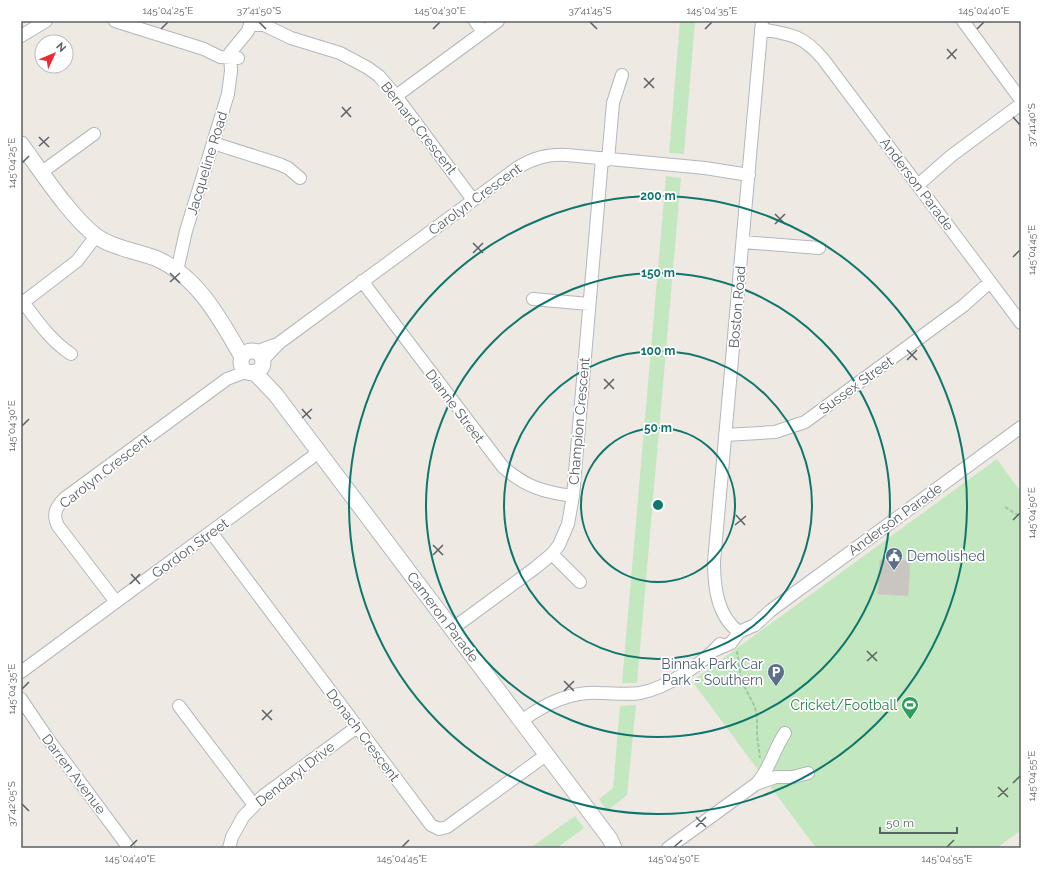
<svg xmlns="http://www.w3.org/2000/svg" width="1042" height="869" viewBox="0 0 1042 869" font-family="Raleway,sans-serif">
  <rect width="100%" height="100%" fill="#eeeae3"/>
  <path fill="#c3e7be" d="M 680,21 L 695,21 L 684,154 L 669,153 Z
    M 666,176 L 681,178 L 637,683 L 622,683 Z
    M 997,459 L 1021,492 L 1021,830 L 997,848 L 816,848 L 692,681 Z
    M 636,705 L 627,795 L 607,811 L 599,799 L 613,788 L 620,706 Z
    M 575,816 L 584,828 L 557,848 L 530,848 Z"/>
  <path fill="#c9c5c0" stroke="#d3cbc1" d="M 880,560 L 910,561 L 908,596 L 878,594 Z"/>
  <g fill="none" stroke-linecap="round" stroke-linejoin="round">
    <defs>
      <path id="minor" d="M 115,21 L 204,49 L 220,57 L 238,58
        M 475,21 L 483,32
        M 963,21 L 1021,100
        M 251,25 L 264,25 L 291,38 L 340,53 L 368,68 L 379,76 L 396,96 L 473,200
        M 761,29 C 790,34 803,35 823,59 L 1021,323
        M 21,36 L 46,21
        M 396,96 L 498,21
        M 213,143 L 279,164 L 288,168 L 300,178
        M 608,160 L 613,103 L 622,75
        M 42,172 L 94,134
        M 918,185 L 951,156 L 1021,104
        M 743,242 L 819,248
        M 177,271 L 186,231 L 228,94 L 231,71 L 230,53 L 248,31 L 251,21
        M 362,281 L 503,467 C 526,487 543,492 573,496
        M 533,299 L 589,304
        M 23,302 C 38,322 51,341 71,354
        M 21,304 L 77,261 L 96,236
        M 256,352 L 274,345
        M 262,361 L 279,343 L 517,168 C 533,158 547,154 567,155 L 705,168 L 749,175
        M 725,435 L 775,432 L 805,422 L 963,306 L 990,282
        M 211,532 L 431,825 L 439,829 L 447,827 L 546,755
        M 552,554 L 580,582
        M 116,602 L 58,526 C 52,514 56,507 65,498 L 227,379 L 248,371
        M 452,629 L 535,568 L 552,554 L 559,545 L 568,524 L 573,496 L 602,159
        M 739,632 C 717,616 714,586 714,562 L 762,21
        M 715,650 L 731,643 L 739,632 L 755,625 L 770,611 L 1021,427
        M 21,672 L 319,452
        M 21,699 L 48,739 L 129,848
        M 179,706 L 254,805
        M 521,721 C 545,704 570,691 600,693 C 613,693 627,695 640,693 C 667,688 702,664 720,644
        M 757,783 C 770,769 774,749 785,733
        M 229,848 L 232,837 L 243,817 L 263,796 L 357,727
        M 668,848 L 756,784 L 776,777 L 793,777 L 808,773"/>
      <path id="tertiary" d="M 21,144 C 41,171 70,216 96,236 C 113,248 136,251 155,258 C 197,275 221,320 242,357
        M241 362a11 11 0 1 1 22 0a11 11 0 1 1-22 0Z
        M 254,372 L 276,395 L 610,839 L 614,848"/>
    </defs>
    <use href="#minor" stroke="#b3b7bb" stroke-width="14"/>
    <use href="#tertiary" stroke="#b3b7bb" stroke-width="17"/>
    <path stroke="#99caa1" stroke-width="2" stroke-dasharray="4 2" stroke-linecap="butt" d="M 1005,507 L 1021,517
      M 737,651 L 741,680 L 755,707 L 757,718 L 757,735 L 760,758"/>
    <use href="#minor" stroke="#fff" stroke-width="12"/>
    <use href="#tertiary" stroke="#fff" stroke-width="15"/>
  </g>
  <path fill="none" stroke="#5b6064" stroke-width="1.5" d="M 259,22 L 266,29M 590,22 L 597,29M 161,29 L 168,22M 433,29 L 440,22M 705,29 L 712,22M 977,29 L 984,22M 947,49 L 956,59M 947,59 L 957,49M 644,78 L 654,88M 644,88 L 654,78M 342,107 L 351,117M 341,117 L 351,107M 1013,117 L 1020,125M 39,137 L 49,147M 39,146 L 49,137M 22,163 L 29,156M 775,214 L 785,224M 775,224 L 785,214M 473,243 L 483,253M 473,253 L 483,243M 1013,257 L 1020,250M 170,273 L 180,283M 170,282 L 180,273M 907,350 L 917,360M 907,360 L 917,350M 604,379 L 614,389M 604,389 L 614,379M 302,409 L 311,419M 302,418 L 312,409M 22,426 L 29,419M 736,515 L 745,525M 1013,520 L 1020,513M 735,525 L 746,516M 433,545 L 443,555M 433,555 L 443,545M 131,574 L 140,584M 130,584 L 140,574M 867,651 L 877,661M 867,661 L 877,652M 564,681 L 574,691M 22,689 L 29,682M 564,691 L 574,681M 262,710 L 272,720M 262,720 L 272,710M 1013,783 L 1020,776M 998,787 L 1008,797M 998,797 L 1008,788M 22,804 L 29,811M 696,817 L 706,827M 696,827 L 706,817M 130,847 L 137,840M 402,847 L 409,840M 674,847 L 682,840M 947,847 L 954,840"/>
  <g fill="none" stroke="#0f766e" stroke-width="2">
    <circle cx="658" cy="505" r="77"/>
    <circle cx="658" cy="505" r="154"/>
    <circle cx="658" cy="505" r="232"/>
    <circle cx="658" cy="505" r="309"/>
  </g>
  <defs>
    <symbol id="civic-pin" viewBox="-11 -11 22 30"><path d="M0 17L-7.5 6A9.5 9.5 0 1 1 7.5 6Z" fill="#5c6f8a" stroke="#fff"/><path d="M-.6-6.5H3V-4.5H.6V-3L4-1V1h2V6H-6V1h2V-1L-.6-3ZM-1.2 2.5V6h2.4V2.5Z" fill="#fff"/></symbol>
    <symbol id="parking-pin" viewBox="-11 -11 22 30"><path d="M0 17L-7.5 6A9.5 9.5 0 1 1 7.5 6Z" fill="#5c6f8a" stroke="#fff"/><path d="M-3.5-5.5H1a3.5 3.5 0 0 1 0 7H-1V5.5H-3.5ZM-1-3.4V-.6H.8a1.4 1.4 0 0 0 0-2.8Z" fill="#fff"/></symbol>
    <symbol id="stadium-pin" viewBox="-11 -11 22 30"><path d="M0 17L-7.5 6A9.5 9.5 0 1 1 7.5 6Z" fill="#2e9e5b" stroke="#fff"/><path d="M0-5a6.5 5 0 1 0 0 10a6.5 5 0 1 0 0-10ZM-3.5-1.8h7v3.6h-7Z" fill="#fff"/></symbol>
  </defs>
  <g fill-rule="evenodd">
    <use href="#civic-pin" x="884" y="546" width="20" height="27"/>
    <use href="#parking-pin" x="766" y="662" width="20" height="27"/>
    <use href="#stadium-pin" x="900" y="695" width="20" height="27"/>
  </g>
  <g text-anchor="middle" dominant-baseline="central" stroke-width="3.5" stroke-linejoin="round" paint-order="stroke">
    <g font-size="14" fill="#5b6064" stroke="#fff">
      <text transform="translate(419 128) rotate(52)">Bernard Crescent</text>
      <text transform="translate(207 163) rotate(-73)">Jacqueline Road</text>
      <text transform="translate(917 184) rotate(53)">Anderson Parade</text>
      <text transform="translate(475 199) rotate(-36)">Carolyn Crescent</text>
      <text transform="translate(737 307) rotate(-85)">Boston Road</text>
      <text transform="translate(856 385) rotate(-36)">Sussex Street</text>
      <text transform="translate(455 406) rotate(53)">Dianne Street</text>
      <text transform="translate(579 421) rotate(-85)">Champion Crescent</text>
      <text transform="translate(105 471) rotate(-38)">Carolyn Crescent</text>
      <text transform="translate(895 519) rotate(-36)">Anderson Parade</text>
      <text transform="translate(190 548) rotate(-36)">Gordon Street</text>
      <text transform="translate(443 617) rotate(53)">Cameron Parade</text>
      <text transform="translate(363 735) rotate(53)">Donach Crescent</text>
      <text transform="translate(74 774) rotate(53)">Darren Avenue</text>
      <text transform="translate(295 774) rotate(-38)">Dendaryl Drive</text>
    </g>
    <g font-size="14" fill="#4e5e75" stroke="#fff" text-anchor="start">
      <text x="907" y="556">Demolished</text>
      <text x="763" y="664" text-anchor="end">Binnak Park Car<tspan x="763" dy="16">Park - Southern</tspan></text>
    </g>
    <g font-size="14" fill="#27864d" stroke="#fff" text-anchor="end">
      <text x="897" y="705">Cricket/Football</text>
    </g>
  </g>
  <circle cx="658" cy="505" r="6" fill="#0f766e" stroke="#fff" stroke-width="2"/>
  <g font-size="12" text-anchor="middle" font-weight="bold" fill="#0f766e" stroke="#fff" stroke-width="3.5" stroke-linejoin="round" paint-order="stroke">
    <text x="658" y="200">200 m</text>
    <text x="658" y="277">150 m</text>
    <text x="658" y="355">100 m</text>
    <text x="658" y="432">50 m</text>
  </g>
  <rect width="1042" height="869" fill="none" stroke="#ffffff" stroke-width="44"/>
  <g transform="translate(54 54) rotate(46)"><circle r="19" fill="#ffffff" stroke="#bdbfc1"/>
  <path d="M0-3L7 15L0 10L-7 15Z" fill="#ef2831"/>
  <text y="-6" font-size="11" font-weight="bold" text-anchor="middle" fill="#5b6064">N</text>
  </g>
  <path d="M880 827v6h77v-6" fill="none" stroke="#5b6064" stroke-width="2"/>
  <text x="886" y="827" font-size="12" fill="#5b6064" stroke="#ffffff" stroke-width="3" paint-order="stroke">50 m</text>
  <rect x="22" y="22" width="998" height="825" fill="none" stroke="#5b6064" stroke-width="1.5"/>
  <g font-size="10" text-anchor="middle" fill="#5b6064">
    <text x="168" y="14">145°04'25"E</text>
    <text x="259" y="14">37°41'50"S</text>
    <text x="440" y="14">145°04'30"E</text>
    <text x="590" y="14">37°41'45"S</text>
    <text x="712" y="14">145°04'35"E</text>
    <text x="984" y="14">145°04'40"E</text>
    <text transform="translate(1031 125) rotate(-90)" y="4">37°41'40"S</text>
    <text transform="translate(11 163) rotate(-90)" y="4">145°04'25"E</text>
    <text transform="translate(1031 250) rotate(-90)" y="4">145°04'45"E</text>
    <text transform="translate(11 426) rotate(-90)" y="4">145°04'30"E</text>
    <text transform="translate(1031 513) rotate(-90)" y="4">145°04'50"E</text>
    <text transform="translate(11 689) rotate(-90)" y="4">145°04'35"E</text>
    <text transform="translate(1031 776) rotate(-90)" y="4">145°04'55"E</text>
    <text transform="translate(11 804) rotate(-90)" y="4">37°42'05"S</text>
    <text x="130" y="862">145°04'40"E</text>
    <text x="402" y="862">145°04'45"E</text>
    <text x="674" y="862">145°04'50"E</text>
    <text x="947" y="862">145°04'55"E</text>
  </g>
</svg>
